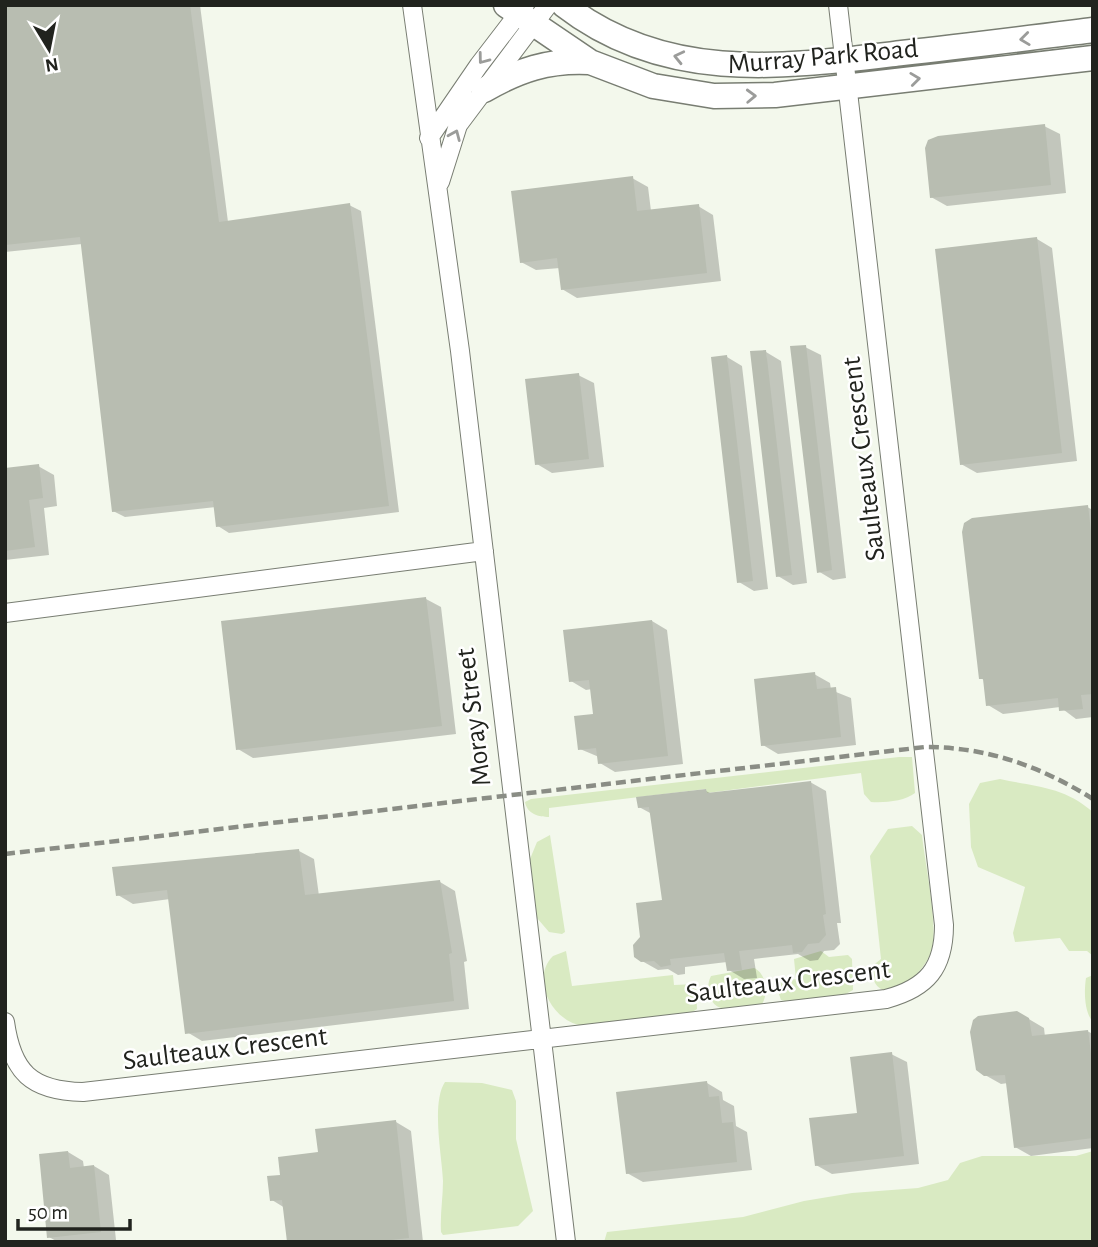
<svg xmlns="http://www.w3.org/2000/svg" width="1098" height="1247" viewBox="0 0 1098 1247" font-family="'Alegreya Sans',sans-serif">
  <rect width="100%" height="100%" fill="#f3f8ec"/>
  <path fill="#d9eac2" d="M 899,757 L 912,757 L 915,793 C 905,801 885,803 871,802 L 864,794 L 861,773 L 707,793 L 705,789 L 549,808 L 549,817 C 539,817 527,814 525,802 L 531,799 Z
    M 1000,779 C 1036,787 1063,786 1093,812 L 1093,956 L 1087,951 L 1069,951 L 1060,938 L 1015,942 L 1013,933 L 1025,887 L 978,867 L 971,847 L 969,804 L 980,783 Z
    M 912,826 L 922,835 C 925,864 938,923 932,949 C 925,976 875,1017 871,967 L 881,959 L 870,856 L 888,829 Z
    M 550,835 L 565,932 L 562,934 L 549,932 L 537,918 L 530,859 L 537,842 Z
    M 566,951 L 572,986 L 673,975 L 674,985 L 696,984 L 697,1009 L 689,1014 L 585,1026 C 554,1024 529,980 553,956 Z
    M 821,951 L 829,957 L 848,955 L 852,959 L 853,990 L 844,995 L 789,1002 L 781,1000 L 776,986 L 780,982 L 796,979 L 794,959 Z
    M 754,968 C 766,973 769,993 762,1004 C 743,1010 713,1017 709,993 C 708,986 708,982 711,976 Z
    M 1093,975 L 1093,1022 C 1084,1012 1084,991 1086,978 Z
    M 445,1082 L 482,1083 L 512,1090 L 516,1101 L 516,1139 L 533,1211 L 518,1226 L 443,1235 L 441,1232 C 440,1214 443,1198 443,1181 C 442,1156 431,1103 445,1082 Z
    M 1093,1151 L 1093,1242 L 604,1242 L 607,1232 L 743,1217 L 804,1201 L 852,1193 L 918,1188 L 948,1180 L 960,1163 L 982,1156 L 1076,1156 Z"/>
  <path fill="#0003" d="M 5,5 L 200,5 L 228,222 L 349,205 L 361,211 L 399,512 L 229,533 L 218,526 L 216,507 L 125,517 L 113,511 L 82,244 L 5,252 Z
    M 1044,126 L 1060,134 L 1066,193 L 947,206 L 931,197 Z
    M 632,178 L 648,187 L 651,211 L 698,206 L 713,215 L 721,281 L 577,298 L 562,289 L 560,268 L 536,270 L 521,262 Z
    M 1037,239 L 1052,248 L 1077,461 L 977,473 L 961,464 Z
    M 805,347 L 821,355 L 846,578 L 833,580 L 818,571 Z
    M 766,352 L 781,361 L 807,583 L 793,585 L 778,576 Z
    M 727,357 L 742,366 L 768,589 L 754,591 L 739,582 Z
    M 578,375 L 594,383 L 604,467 L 552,473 L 537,464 Z
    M 38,466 L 54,475 L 57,506 L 44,508 L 49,555 L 5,560 L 5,470 Z
    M 1087,507 L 1093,510 L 1093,717 L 1076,719 L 1060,707 L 1003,714 L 988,705 L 985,681 L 981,678 Z
    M 426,599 L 441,607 L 456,734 L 253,758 L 238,749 Z
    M 652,621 L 667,630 L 683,764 L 615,772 L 600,763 L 599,757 L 580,749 L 595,716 L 592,689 L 586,690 L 571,681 Z
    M 814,674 L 830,683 L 831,690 L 851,698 L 856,745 L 778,754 L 763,745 Z
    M 810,782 L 826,791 L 841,923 L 837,923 L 840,944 L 834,950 L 824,951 L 818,960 L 810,961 L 798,954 L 754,959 L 757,978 L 744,979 L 729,970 L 727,962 L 685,967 L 685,974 L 678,975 L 668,969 L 658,970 L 642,961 L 663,901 L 652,814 L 639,807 L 706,791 L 712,794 Z
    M 299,851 L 314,859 L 319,896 L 440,882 L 455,891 L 467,961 L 464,962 L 469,1009 L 202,1041 L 187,1032 L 170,899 L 133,904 L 118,895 Z
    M 1017,1012 L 1044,1028 L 1045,1037 L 1087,1031 L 1093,1034 L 1093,1148 L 1031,1156 L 1015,1147 L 1008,1083 L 1001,1084 L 985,1075 Z
    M 891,1054 L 907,1062 L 919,1164 L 832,1174 L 816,1165 L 859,1114 Z
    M 707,1083 L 722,1092 L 723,1100 L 734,1106 L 736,1126 L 747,1132 L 752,1170 L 643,1182 L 627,1173 Z
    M 396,1122 L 411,1131 L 423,1242 L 289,1242 L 285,1208 L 272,1200 L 320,1154 Z
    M 68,1152 L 83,1161 L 84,1168 L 94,1166 L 109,1175 L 116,1240 L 58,1242 L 49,1237 Z"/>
  <path fill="#b8bdb1" d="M 5,5 L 190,5 L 219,222 L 350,203 L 389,506 L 216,527 L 213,501 L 112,512 L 80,237 L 5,245 Z
    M 1045,124 L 1051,185 L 930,198 L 925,148 L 928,140 L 938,136 Z
    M 633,176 L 637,211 L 699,204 L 707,273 L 561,290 L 557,258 L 520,263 L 511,191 Z
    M 1037,237 L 1062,453 L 960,465 L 935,249 Z
    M 806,345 L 832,570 L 817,573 L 790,346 Z
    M 766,350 L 792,575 L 776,577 L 750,351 Z
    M 727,355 L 753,581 L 737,583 L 711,357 Z
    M 579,373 L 589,459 L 535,465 L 525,379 Z
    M 39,464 L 43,498 L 29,500 L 35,547 L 5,551 L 5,468 Z
    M 1088,505 L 1093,549 L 1093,694 L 1081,695 L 1083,709 L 1059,711 L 1058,698 L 986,706 L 983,679 L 979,679 L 962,532 L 964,523 L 972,518 Z
    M 426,597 L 442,726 L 236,750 L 221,621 Z
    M 652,620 L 668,756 L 598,764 L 596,748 L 578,750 L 574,716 L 593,714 L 589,680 L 569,682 L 563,630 Z
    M 815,672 L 817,689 L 836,687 L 841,737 L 761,746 L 754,679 Z
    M 811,781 L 826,914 L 823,915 L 826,935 L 819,943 L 808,944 L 802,952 L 793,953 L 792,945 L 739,951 L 742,970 L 727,971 L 724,953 L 670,959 L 671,965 L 661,967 L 654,961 L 641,962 L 634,957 L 633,945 L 640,937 L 636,903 L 662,900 L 649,807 L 638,808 L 636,797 L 706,789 L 707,793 Z
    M 299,849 L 305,895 L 440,880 L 452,953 L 449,954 L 454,1001 L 185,1034 L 167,890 L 116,896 L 112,867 Z
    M 1017,1011 L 1029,1018 L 1032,1036 L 1088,1030 L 1093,1069 L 1093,1138 L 1014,1148 L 1005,1075 L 984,1076 L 976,1070 L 970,1032 L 973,1020 L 978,1016 Z
    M 892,1052 L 904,1156 L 815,1166 L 809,1118 L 857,1113 L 850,1057 Z
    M 707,1081 L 709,1097 L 719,1096 L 722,1123 L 733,1122 L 737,1162 L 626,1174 L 616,1092 Z
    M 396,1120 L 409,1238 L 373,1242 L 287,1242 L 282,1200 L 270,1201 L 267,1176 L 280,1175 L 278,1157 L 318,1152 L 315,1129 Z
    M 68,1151 L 70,1168 L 94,1165 L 101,1232 L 47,1238 L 39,1154 Z"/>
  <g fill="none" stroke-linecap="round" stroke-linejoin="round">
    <defs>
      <path id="street" d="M 412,5 L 460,351 L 566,1242
        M 429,138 L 479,65 L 525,5
        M 440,182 L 458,125 L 548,5
        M 5,613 L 484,551
        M 5,1022 C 12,1072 31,1091 83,1092 L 886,999 C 927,988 944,968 944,925 L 838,5"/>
      <path id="secondary" d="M 506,5 L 590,62 L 653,86 L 714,96 L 775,95 L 1093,58
        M 564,5 C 666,84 784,67 902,53 C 966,46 1029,38 1093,30
        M 484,90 C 519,70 548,60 589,62"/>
    </defs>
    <use href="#street" stroke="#787d72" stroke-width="20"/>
    <use href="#secondary" stroke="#787d72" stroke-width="27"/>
    <use href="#street" stroke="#fff" stroke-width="18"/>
    <use href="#secondary" stroke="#fff" stroke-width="24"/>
    <path stroke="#8a8d85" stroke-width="4.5" stroke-dasharray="10 5" stroke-linecap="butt" d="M 5,854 L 925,747 C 987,747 1040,766 1093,799"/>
  </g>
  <defs><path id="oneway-chevron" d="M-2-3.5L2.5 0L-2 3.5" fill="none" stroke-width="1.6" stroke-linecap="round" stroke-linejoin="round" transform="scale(1.75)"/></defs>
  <g stroke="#9b9c9a">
    <use href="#oneway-chevron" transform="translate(1025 39) rotate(173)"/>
    <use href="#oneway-chevron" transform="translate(679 57) rotate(-167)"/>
    <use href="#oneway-chevron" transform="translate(483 59) rotate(127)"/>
    <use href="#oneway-chevron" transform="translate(915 79) rotate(-7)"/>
    <use href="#oneway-chevron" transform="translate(751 96) rotate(-2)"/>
    <use href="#oneway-chevron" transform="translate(455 135) rotate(-67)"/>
  </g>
  <g text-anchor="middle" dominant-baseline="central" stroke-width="5" stroke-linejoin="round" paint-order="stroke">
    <g font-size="28" fill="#21231e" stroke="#fff">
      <text transform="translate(823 57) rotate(-5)">Murray Park Road</text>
      <text transform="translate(864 459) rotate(-97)">Saulteaux Crescent</text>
      <text transform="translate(474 717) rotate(-97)">Moray Street</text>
      <text transform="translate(788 982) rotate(-7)">Saulteaux Crescent</text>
      <text transform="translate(225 1049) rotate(-7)">Saulteaux Crescent</text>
    </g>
  </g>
  <rect width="1098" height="1247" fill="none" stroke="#21231e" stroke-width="14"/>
  <g transform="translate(49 49) rotate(170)" stroke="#ffffff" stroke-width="5" paint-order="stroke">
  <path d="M0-5L12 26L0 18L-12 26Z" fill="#21231e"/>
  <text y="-10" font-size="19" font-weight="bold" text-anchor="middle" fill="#21231e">N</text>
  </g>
  <path d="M18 1219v10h112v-10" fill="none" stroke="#21231e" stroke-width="3.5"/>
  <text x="28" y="1219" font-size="21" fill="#21231e" stroke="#ffffff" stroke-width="5" paint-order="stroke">50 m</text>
</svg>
